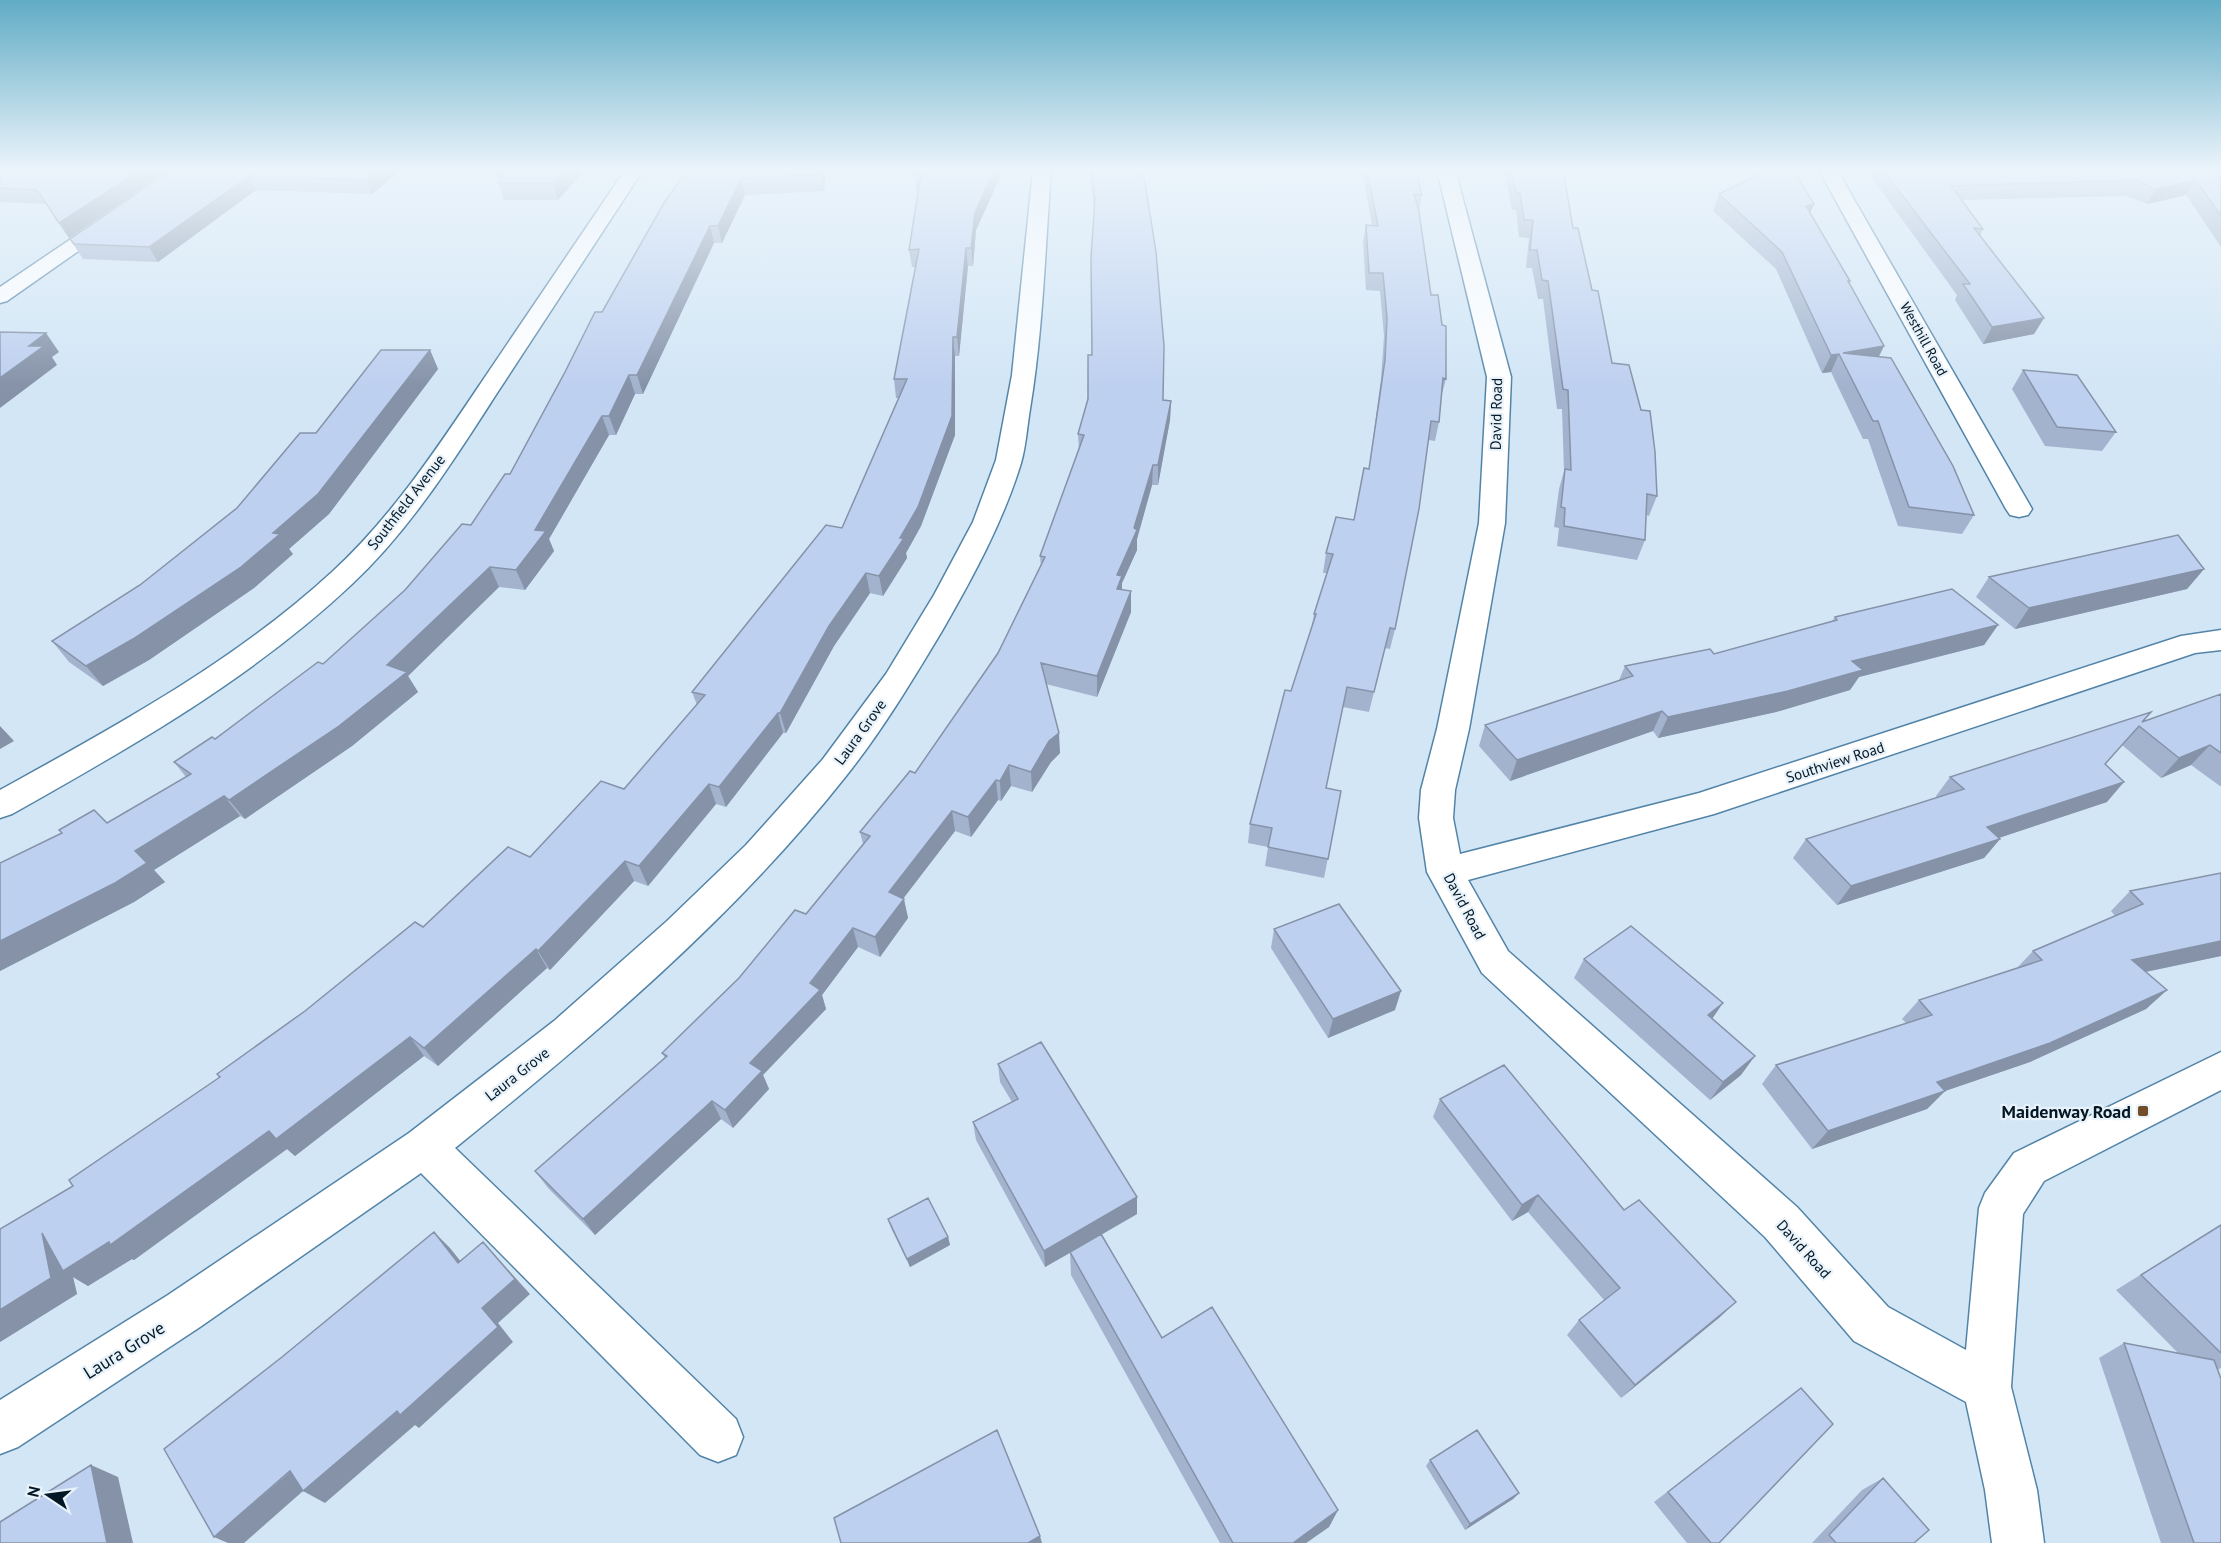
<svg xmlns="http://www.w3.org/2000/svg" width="2221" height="1543" viewBox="0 0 2221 1543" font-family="'PT Sans',sans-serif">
  <rect width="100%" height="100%" fill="#d2e6f6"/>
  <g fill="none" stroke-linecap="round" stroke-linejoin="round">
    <defs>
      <path id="minor" d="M 173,170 L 194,170 L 7,301 L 0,303 L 0,287 Z
        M 1033,170 L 1051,170 C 1045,250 1043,331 1030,409 C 1027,427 1026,446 1021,463 C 1003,522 973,577 942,631 C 912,681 882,731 846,776 C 734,918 595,1035 455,1148 L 736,1419 L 743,1437 L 736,1455 L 718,1462 L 700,1455 L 421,1173 L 200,1327 L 18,1447 L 0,1454 L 0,1400 L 168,1295 L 409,1133 L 554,1021 L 667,921 L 746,845 L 823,759 L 886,674 L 934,595 L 973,522 L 996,460 L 1012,375 Z
        M 1437,170 L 1455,170 L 1511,377 L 1505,523 L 1469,729 L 1455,790 L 1453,818 L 1460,854 L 1699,793 L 2181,636 L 2221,630 L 2221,650 L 2195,653 L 1714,814 L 1468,880 L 1508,951 L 1797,1207 L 1888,1307 L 1966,1350 L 1979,1208 L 1985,1193 L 2014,1153 L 2221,1052 L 2221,1090 L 2044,1181 L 2023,1214 L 2011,1387 L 2037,1490 L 2044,1543 L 1992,1543 L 1985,1490 L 1966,1402 L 1854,1341 L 1765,1237 L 1482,973 L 1427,872 L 1419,818 L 1421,790 L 1437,729 L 1479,523 L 1487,377 Z
        M 1819,170 L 1837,170 L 2032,509 L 2028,515 L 2019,517 L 2010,515 L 2006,509 Z"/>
      <path id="tertiary" d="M 625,170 L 643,170 C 595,243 547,317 499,390 C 455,458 411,529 351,585 C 251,679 131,747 12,814 L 0,818 L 0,790 C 116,726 234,662 332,572 C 392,517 438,447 483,380 C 530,310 578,240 625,170 Z"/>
    </defs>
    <use href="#minor" stroke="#5384a7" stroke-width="3"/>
    <use href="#tertiary" stroke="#5384a7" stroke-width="3"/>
    <use href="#minor" fill="#fff" fill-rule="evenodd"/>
    <use href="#tertiary" fill="#fff" fill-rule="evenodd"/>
  </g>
  <path fill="#a3b3ce" d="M 0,170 L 169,170 L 69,238 L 46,204 L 0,202 Z
    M 171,170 L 401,170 L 372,194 L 256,190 L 158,262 L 83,259 L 70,239 Z
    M 585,170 L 558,200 L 504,200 L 495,172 Z
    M 687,170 L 826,170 L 824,191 L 745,195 L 722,243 L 714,243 L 643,394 L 635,394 L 616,435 L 609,435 L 549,539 L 554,551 L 525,590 L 499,587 L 408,676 L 418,692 L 352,746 L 245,819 L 240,816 L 154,870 L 165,882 L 134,902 L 0,971 L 0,863 L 107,823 L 186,777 L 174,762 L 215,739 L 323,664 L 405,590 L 471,525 L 510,474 L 602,312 Z
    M 1089,170 L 1143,170 L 1163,400 L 1171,401 L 1170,420 L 1158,485 L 1152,485 L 1137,539 L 1137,550 L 1122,583 L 1122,590 L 1131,612 L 1097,697 L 1046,684 L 1060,753 L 1051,762 L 1032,792 L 1011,786 L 1001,801 L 998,800 L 971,837 L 955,831 L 903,898 L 908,918 L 880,957 L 858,947 L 822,995 L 826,1009 L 763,1075 L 769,1089 L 733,1128 L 721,1119 L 595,1235 L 548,1188 L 535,1171 L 665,1058 L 662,1053 L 806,914 L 863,844 L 860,832 L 915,773 L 998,653 L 1041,566 L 1040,556 L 1079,450 L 1078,434 L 1088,400 L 1092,355 L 1094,209 Z
    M 1362,170 L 1416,170 L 1422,195 L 1419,211 L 1431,295 L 1446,379 L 1441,397 L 1439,422 L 1435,441 L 1428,440 L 1395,629 L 1390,649 L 1385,648 L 1369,712 L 1343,707 L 1326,788 L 1341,791 L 1324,878 L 1265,866 L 1268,847 L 1248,843 L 1250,824 L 1291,691 L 1312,626 L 1314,614 L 1327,573 L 1323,573 L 1326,553 L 1354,520 L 1369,469 L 1381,379 L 1384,336 L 1380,291 L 1366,290 L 1363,242 L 1366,225 L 1372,225 Z
    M 1504,170 L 1563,170 L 1573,228 L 1592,290 L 1612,363 L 1657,496 L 1649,516 L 1646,515 L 1645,540 L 1637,560 L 1557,546 L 1559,528 L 1554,527 L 1559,489 L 1564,471 L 1562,409 L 1557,409 L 1543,299 L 1538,299 L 1532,268 L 1526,268 L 1529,238 L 1519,237 L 1516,210 L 1512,210 Z
    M 1873,170 L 2221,170 L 2221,247 L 2186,195 L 2147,204 L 2126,196 L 1962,200 L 1983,229 L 1980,236 L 2044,318 L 2034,334 L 1983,344 L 1955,300 L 1957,295 L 1872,178 L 1874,173 Z
    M 914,173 L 1001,175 L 976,230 L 973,266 L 968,266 L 959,356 L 955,356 L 955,435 L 921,526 L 906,553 L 907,558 L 883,596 L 870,593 L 834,646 L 786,733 L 783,733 L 726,807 L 716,804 L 648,886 L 634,881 L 550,970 L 547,968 L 438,1066 L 424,1056 L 295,1156 L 287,1149 L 134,1260 L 132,1259 L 88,1286 L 73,1277 L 77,1294 L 0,1342 L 0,1229 L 73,1186 L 423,927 L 530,857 L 624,789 L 697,705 L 692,692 L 842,528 L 899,398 L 896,398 L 894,379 L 915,267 L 912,267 L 909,250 L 918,190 L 916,190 Z
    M 1719,194 L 1814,204 L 1810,212 L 1850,281 L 1850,283 L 1884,346 L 1879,357 L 1974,515 L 1962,534 L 1898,526 L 1868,439 L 1863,439 L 1831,372 L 1822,373 L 1776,269 L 1713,211 Z
    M 430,350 L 438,369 L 329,514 L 289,549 L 293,554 L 254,588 L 149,660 L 103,686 L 69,662 L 52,641 L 140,585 L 237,508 L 316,433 Z
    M 2023,370 L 2116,432 L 2102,451 L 2045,446 L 2012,389 Z
    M 2204,569 L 2187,589 L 2015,629 L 1976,597 L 1989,577 Z
    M 1835,617 L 1998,625 L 1984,645 L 1859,677 L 1850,690 L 1776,712 L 1658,738 L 1653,731 L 1510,781 L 1479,746 L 1485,725 L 1619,680 L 1625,666 L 1714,654 L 1832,621 Z
    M 2221,694 L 2221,786 L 2220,786 L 2191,765 L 2161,778 L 2122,745 L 2105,764 L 2107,802 L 1999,838 L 2000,839 L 1984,858 L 1837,905 L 1793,858 L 1806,839 L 1937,798 L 1936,796 L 1950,777 L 2142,722 Z
    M 2130,891 L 2221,956 L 2146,972 L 2167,990 L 2146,1009 L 2030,1062 L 1945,1091 L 1927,1109 L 1812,1149 L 1762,1084 L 1776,1065 L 1906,1023 L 1902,1019 L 1919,1000 L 2017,968 L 2033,951 L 2115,916 L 2111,911 Z
    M 1274,929 L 1395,1010 L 1328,1038 L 1271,948 Z
    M 1584,959 L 1741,1075 L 1710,1100 L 1574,978 Z
    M 998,1064 L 1137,1197 L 1137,1214 L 1101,1235 L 1162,1338 L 1338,1510 L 1329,1527 L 1306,1543 L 1220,1543 L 1071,1275 L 1070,1253 L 1045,1267 L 976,1140 L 973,1122 L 1012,1102 L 1000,1082 Z
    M 1440,1099 L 1624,1210 L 1720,1317 L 1621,1398 L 1567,1335 L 1579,1320 L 1604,1300 L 1528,1212 L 1512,1221 L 1433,1117 Z
    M 888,1219 L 948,1237 L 950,1245 L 910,1267 L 891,1228 Z
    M 2221,1225 L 2221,1368 L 2217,1370 L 2221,1543 L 2161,1543 L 2099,1358 L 2124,1343 L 2179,1354 L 2116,1290 Z
    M 1801,1388 L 1719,1543 L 1687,1543 L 1654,1502 Z
    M 1430,1460 L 1519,1493 L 1513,1499 L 1465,1530 L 1426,1466 Z
    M 1883,1478 L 1914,1543 L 1812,1543 L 1862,1490 Z"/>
  <path fill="#8592a8" d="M 141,170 L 169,170 L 69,238 L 59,223 Z
    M 378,170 L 401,170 L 372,194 L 366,180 Z
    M 565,170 L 585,170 L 558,200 L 553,183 Z
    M 822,170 L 826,170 L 824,191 L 822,174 Z
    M 994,170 L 1000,170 L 1001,175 L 976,230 L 973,266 L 971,248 L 975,213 Z
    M 249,176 L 256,190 L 158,262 L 149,247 Z
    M 741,179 L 745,195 L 722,243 L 718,226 Z
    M 2196,180 L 2186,195 L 2147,204 L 2156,189 Z
    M 1814,204 L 1807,220 L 1806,206 Z
    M 710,226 L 714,243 L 643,394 L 637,375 Z
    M 966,248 L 968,266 L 959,356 L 957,337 Z
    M 2044,318 L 2034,334 L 1983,344 L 1992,327 Z
    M 46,333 L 59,352 L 52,357 L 57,365 L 0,408 L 0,378 L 29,346 Z
    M 953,337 L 955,356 L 955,435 L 921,526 L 906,553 L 907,558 L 883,596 L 879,576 Z
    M 1884,346 L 1875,363 L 1843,353 Z
    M 430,350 L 438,369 L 329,514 L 289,549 L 293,554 L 254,588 L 149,660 L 103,686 L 86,666 L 273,533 Z
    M 1839,354 L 1831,372 L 1822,373 L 1831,355 Z
    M 629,375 L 635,394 L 616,435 L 609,416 Z
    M 1171,401 L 1170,420 L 1158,485 L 1158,465 Z
    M 602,416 L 609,435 L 549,539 L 554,551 L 525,590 L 516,570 L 535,530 Z
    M 1153,465 L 1152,485 L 1137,539 L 1137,550 L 1122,583 L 1122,597 L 1117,609 L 1117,575 L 1134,528 Z
    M 490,567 L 499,587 L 408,676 L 418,692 L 352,746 L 245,819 L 229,800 L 387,665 Z
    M 2204,569 L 2187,589 L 2015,629 L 2029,608 Z
    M 866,573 L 870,593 L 834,646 L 786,733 L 780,713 L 829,626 Z
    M 1131,591 L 1131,612 L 1097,697 L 1097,676 Z
    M 1998,625 L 1984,645 L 1859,677 L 1850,690 L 1776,712 L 1658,738 L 1668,717 L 1852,661 Z
    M 1662,711 L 1653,731 L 1510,781 L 1517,760 Z
    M 778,713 L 783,733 L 726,807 L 719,787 Z
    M 0,726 L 14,741 L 0,749 Z
    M 1059,733 L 1060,753 L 1051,762 L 1032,792 L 1031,772 L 1049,741 Z
    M 2210,745 L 2191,765 L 2161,778 L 2179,758 Z
    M 1009,765 L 1011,786 L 1001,801 L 1000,781 Z
    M 996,780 L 998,800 L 971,837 L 968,817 Z
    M 2124,782 L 2107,802 L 1971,847 L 1987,827 Z
    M 709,784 L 716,804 L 648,886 L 639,866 Z
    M 224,796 L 240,816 L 154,870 L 165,882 L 134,902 L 0,971 L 0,941 L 135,851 Z
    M 952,811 L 955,831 L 893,912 L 889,892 Z
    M 2000,839 L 1984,858 L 1837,905 L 1851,886 Z
    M 625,861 L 634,881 L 550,970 L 538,951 Z
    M 904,899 L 908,918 L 880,957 L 875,937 Z
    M 853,928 L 858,947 L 822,995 L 826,1009 L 763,1075 L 769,1089 L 733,1128 L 725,1110 L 750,1063 Z
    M 2221,941 L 2221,956 L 2111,979 L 2132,960 Z
    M 536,949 L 547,968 L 438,1066 L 424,1048 Z
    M 2167,990 L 2146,1009 L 2030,1062 L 1945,1091 L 1927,1109 L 1812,1149 L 1828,1131 L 1937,1082 Z
    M 1401,991 L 1395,1010 L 1328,1038 L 1333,1019 Z
    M 1723,1003 L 1710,1022 L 1708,1015 Z
    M 410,1037 L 424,1056 L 295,1156 L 287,1149 L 134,1260 L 132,1259 L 88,1286 L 73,1277 L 77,1294 L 0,1342 L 0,1310 L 42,1233 L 269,1131 Z
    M 1755,1056 L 1741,1075 L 1710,1100 L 1723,1082 Z
    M 712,1101 L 721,1119 L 595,1235 L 583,1219 Z
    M 1538,1195 L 1528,1212 L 1512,1221 L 1522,1205 Z
    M 1137,1197 L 1137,1214 L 1045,1267 L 1044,1251 Z
    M 434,1232 L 450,1248 L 474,1278 L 458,1263 Z
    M 948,1237 L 950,1245 L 910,1267 L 907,1259 Z
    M 483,1242 L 530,1294 L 498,1323 L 513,1342 L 419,1428 L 415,1425 L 325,1503 L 303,1491 L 244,1543 L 228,1543 L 214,1537 L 482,1308 Z
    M 1736,1302 L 1720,1317 L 1621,1398 L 1635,1385 Z
    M 91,1465 L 118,1477 L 133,1543 L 107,1543 Z
    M 1519,1493 L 1513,1499 L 1465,1530 L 1470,1524 Z
    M 1338,1510 L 1329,1527 L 1306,1543 L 1293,1543 Z
    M 1040,1536 L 1042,1543 L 1028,1543 Z"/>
  <path fill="#bed0f0" stroke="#8592a8" stroke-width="1.5" d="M 0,170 L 141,170 L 59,223 L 37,190 L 0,188 Z
    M 171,170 L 378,170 L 366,180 L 249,176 L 149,247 L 74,244 L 70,239 Z
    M 497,170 L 565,170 L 553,183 L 498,183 L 507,172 L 495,172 Z
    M 687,170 L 822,170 L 822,174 L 741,179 L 718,226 L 710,226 L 637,375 L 629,375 L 609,416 L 602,416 L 535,530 L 546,531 L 516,570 L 490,567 L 387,665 L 407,672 L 339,726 L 229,800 L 224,796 L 135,851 L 147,863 L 115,883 L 0,941 L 0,863 L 62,833 L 59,830 L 94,810 L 107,823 L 191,774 L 174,762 L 212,737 L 215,739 L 318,662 L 323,664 L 405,590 L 462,524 L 471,525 L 505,474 L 510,474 L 565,372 L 595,312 L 602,312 L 664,203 Z
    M 915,170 L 994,170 L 975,213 L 971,248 L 966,248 L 957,337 L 953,337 L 952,416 L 918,507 L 900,538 L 904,538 L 879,576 L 866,573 L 829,626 L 780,713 L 778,713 L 719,787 L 709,784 L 639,866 L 625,861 L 538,951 L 536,949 L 424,1048 L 410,1037 L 276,1139 L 269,1131 L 110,1245 L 109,1242 L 63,1271 L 42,1233 L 51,1278 L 0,1310 L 0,1229 L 73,1186 L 69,1180 L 220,1077 L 217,1074 L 305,1011 L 415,922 L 423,927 L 508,847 L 530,857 L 601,781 L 624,789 L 705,695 L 692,692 L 826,525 L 842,528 L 907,379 L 894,379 L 919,249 L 909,250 L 921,173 L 914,173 Z
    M 1091,170 L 1143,170 L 1156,252 L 1164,346 L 1163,400 L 1171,401 L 1158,465 L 1153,465 L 1134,528 L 1137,530 L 1117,575 L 1122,576 L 1117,589 L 1131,591 L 1097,676 L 1041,663 L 1059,733 L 1049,741 L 1031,772 L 1009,765 L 1000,781 L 996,780 L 968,817 L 952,811 L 889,892 L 904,899 L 875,937 L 853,928 L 810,983 L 820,990 L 750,1063 L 762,1071 L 725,1110 L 712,1101 L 583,1219 L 535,1171 L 667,1056 L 662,1053 L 739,978 L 795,910 L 806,914 L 870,836 L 860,832 L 910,771 L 915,773 L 998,653 L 1045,557 L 1040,556 L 1084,435 L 1078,434 L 1088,399 L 1088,355 L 1092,355 L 1091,258 L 1095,198 Z
    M 1367,170 L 1416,170 L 1422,195 L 1414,194 L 1419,212 L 1431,295 L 1438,295 L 1442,325 L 1446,326 L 1446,379 L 1443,378 L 1439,422 L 1431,421 L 1419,509 L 1395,629 L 1390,628 L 1374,692 L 1347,687 L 1326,788 L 1341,791 L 1328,859 L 1268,847 L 1272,828 L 1250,824 L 1285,690 L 1291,691 L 1316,614 L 1314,614 L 1333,554 L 1326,553 L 1336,517 L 1354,520 L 1364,468 L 1369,469 L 1385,360 L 1387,318 L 1383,273 L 1369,273 L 1366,225 L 1378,226 Z
    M 1511,170 L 1563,170 L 1573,228 L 1578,228 L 1592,290 L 1598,291 L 1612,363 L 1629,365 L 1641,410 L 1650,411 L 1655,452 L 1657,496 L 1647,494 L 1645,540 L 1564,526 L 1565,508 L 1561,507 L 1565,469 L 1571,470 L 1568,390 L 1563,389 L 1548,281 L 1542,280 L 1537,250 L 1530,250 L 1533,220 L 1524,220 L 1520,193 L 1516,193 Z
    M 1767,170 L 1793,170 L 1814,204 L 1806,206 L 1850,281 L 1848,281 L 1884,346 L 1843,353 L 1891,358 L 1953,466 L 1974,515 L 1909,507 L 1878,421 L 1873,421 L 1839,354 L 1831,355 L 1782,252 L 1719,194 Z
    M 1883,170 L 2221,170 L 2221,216 L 2196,180 L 2156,189 L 2135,180 L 1951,186 L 1983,229 L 1974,228 L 2044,318 L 1992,327 L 1963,284 L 1970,284 Z
    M 0,332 L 46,333 L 29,346 L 44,346 L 0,378 Z
    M 381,350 L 430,350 L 318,494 L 273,533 L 280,534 L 241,567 L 133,639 L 86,666 L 52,641 L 140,585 L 237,508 L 300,433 L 316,433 Z
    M 2023,370 L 2077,375 L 2116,432 L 2057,427 Z
    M 2178,535 L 2204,569 L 2029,608 L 1989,577 Z
    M 1952,589 L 1998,625 L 1852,661 L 1863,670 L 1788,691 L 1668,717 L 1662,711 L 1517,760 L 1485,725 L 1633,676 L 1625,666 L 1710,649 L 1714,654 L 1837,620 L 1835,617 Z
    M 2221,694 L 2221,753 L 2210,745 L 2179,758 L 2139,726 L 2105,764 L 2124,782 L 1987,827 L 2000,839 L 1851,886 L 1806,839 L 1964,789 L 1950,777 L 2151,712 L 2142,722 Z
    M 2221,873 L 2221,941 L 2132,960 L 2167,990 L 2050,1043 L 1937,1082 L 1945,1091 L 1828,1131 L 1776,1065 L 1932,1015 L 1919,1000 L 2042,960 L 2033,951 L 2143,904 L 2130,891 Z
    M 1339,904 L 1401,991 L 1333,1019 L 1274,929 Z
    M 1631,926 L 1723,1003 L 1708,1015 L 1755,1056 L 1723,1082 L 1584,959 Z
    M 1041,1042 L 1137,1197 L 1044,1251 L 973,1122 L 1018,1099 L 998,1064 Z
    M 1504,1065 L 1624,1210 L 1639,1200 L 1736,1302 L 1635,1385 L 1579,1320 L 1620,1288 L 1538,1195 L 1522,1205 L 1440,1099 Z
    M 928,1198 L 948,1237 L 907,1259 L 888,1219 Z
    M 2221,1225 L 2221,1353 L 2141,1275 Z
    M 434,1232 L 458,1263 L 483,1242 L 515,1279 L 482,1308 L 498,1327 L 400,1415 L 397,1411 L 303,1491 L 290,1471 L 214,1537 L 164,1449 L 282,1357 Z
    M 1101,1234 L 1162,1338 L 1212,1307 L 1338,1510 L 1293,1543 L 1233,1543 L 1070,1252 Z
    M 2124,1343 L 2214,1360 L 2221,1379 L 2221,1543 L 2194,1543 Z
    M 1801,1388 L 1833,1424 L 1719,1543 L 1711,1543 L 1668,1492 Z
    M 997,1430 L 1040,1536 L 1028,1543 L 841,1543 L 834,1518 Z
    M 1477,1430 L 1519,1493 L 1470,1524 L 1430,1460 Z
    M 91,1465 L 107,1543 L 0,1543 L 0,1522 Z
    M 1883,1478 L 1929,1530 L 1914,1543 L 1836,1543 L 1829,1535 Z"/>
  <linearGradient id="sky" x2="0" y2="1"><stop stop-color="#61acc5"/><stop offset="0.44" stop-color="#ebf4fb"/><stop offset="1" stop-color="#ebf4fb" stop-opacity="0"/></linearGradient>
  <rect width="2221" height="386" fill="url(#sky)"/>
  <rect fill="#734c2a" stroke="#e8f2fa" stroke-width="2" x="2137" y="1105" width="12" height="12" rx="3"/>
  <g text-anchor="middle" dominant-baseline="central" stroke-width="4.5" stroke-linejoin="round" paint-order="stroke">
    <g font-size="14" fill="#041724" stroke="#e8f2fa">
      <text transform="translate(1924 339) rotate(61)">Westhill Road</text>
    </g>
    <g font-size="15" fill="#041724" stroke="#e8f2fa">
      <text transform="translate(1496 414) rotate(-89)">David Road</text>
      <text transform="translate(406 502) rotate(-52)">Southfield Avenue</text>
      <text transform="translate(860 732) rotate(-54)">Laura Grove</text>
      <text transform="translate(1835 762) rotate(-18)">Southview Road</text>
      <text transform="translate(1465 906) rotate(62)">David Road</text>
      <text transform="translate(517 1074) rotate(-38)">Laura Grove</text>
      <text transform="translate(1804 1249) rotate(48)">David Road</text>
    </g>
    <g font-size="18" font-weight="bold" fill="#041724" stroke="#e8f2fa" text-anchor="end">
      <text x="2131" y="1111">Maidenway Road</text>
    </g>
    <g font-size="18" fill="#041724" stroke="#e8f2fa">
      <text transform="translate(124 1350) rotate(-32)">Laura Grove</text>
    </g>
  </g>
  <g transform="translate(48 1495) rotate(283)" stroke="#e8f2fa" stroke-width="4.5" paint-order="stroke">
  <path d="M0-4.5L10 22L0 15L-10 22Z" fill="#041724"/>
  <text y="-9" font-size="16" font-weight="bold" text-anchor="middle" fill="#041724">N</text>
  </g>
</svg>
